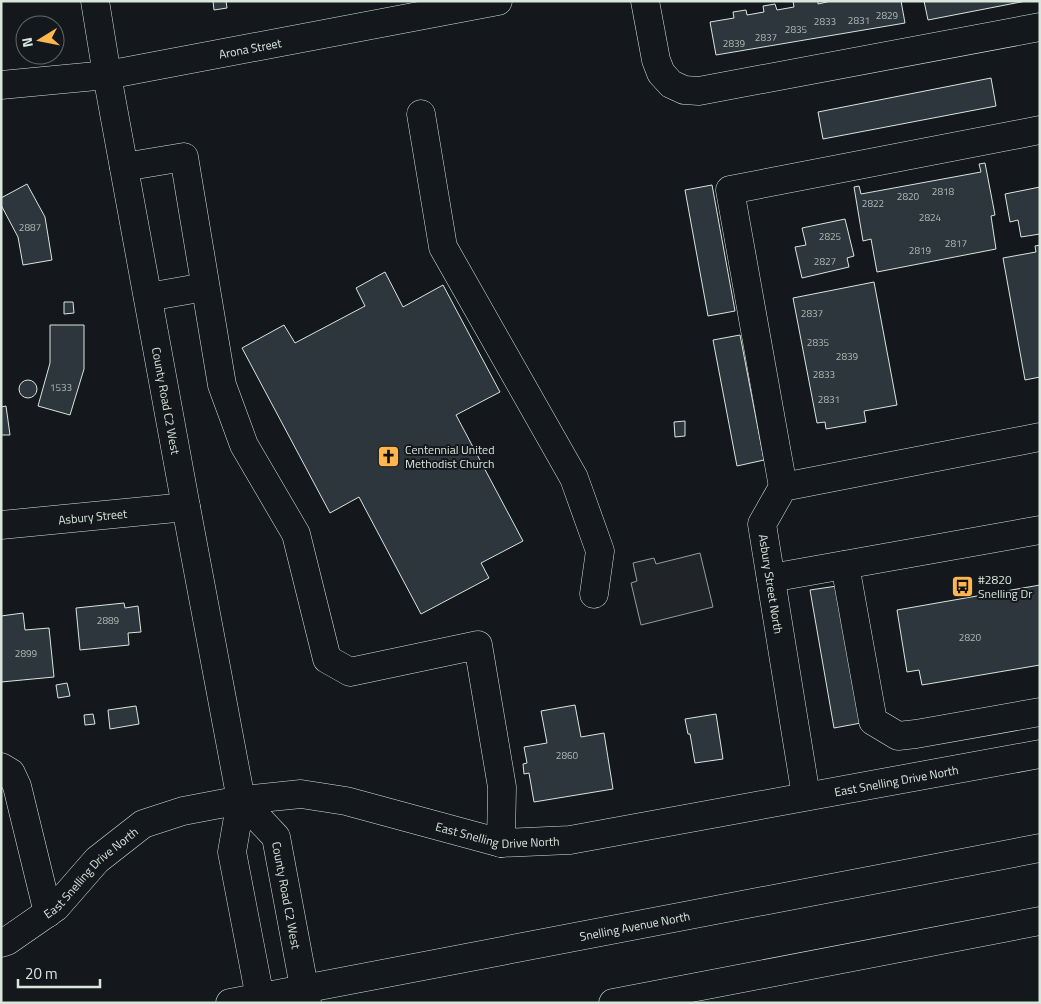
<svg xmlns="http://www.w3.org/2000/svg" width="1041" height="1004" viewBox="0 0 1041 1004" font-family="'Titillium Web',sans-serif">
  <rect width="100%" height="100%" fill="#14181c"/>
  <path fill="#202428" stroke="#939e99" d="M 700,553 L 713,607 L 641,625 L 631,583 L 637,581 L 633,563 L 654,558 L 656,564 Z"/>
  <path fill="#2c363c" stroke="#d8e6dc" d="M 213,1 L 226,1 L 227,8 L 214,10 Z
    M 793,1 L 818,1 L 818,4 L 831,1 L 901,1 L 905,23 L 716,55 L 710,22 L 734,18 L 733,12 L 746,10 L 747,15 L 764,12 L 763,6 L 775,4 L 777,10 L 794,7 Z
    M 924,1 L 1026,1 L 928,20 Z
    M 991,78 L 996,106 L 823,139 L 818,112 Z
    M 985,163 L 995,215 L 991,216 L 996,249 L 877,272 L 871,239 L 863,241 L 854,187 L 859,186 L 861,194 L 981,172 L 979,164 Z
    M 27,184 L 45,217 L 52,260 L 23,265 L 18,237 L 1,205 L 1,198 Z
    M 712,185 L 735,311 L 708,316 L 685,190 Z
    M 1040,187 L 1040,234 L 1021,237 L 1018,220 L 1010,222 L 1005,194 Z
    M 845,219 L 854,256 L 847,258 L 849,267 L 802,278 L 795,247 L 806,245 L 802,228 Z
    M 1040,245 L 1040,377 L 1025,380 L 1003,258 L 1036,252 L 1035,246 Z
    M 385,272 L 403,307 L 443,285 L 500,392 L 456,415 L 523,541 L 481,563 L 489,578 L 421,614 L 359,497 L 330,513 L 242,348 L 284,325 L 295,343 L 365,306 L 356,288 Z
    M 874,282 L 897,405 L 864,411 L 866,422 L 826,429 L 825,422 L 817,423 L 793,298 Z
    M 64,302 L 73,302 L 74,313 L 64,314 Z
    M 50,325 L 84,325 L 84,369 L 70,415 L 38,406 L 50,363 Z
    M 740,335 L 764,460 L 737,466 L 713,340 Z
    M19 389a9 9 0 1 1 18 0a9 9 0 1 1-18 0Z
    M 6,406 L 10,435 L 1,435 L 1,407 Z
    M 685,421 L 685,436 L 675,437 L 674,422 Z
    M 1040,585 L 1040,665 L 922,685 L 919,670 L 907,672 L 897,610 Z
    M 837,586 L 861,723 L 834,728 L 810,590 Z
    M 124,603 L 125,608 L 138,606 L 141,632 L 128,633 L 129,645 L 80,650 L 76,608 Z
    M 23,613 L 25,630 L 49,628 L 54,677 L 1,682 L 1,616 Z
    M 67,683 L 70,696 L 58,698 L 56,685 Z
    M 575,705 L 581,737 L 604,733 L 613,789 L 534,802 L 529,773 L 524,774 L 523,764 L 527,763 L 524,747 L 547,743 L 541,711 Z
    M 136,706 L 139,724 L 110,729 L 108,710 Z
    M 93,714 L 95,724 L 85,725 L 84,715 Z
    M 716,714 L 723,759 L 695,763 L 690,734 L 688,734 L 685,719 Z"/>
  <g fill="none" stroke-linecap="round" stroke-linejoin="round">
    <defs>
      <g id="minor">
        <path id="s1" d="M 95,1 L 107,75 L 186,507 L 241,800 L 232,852 L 261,1003"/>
        <path d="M 645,1 L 656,60 L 661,73 L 671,84 L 684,90 L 699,91 L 1040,27"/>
        <path id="s2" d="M 1,85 L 107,75 L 498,1"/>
        <path d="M 421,114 L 443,247 L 574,478 L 600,551 L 594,594"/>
        <path d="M 124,167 L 184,157 L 222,385 L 244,445 L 296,534 L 327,659 L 350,672 L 478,645 L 502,787 L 501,843"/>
        <path d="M 148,297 L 205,287"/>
        <path d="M 783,487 L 730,190 L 1040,130"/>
        <path id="s3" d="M 1,525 L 186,507"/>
        <path d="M 845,565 L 873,721 L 898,736 L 916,734 L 1040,712"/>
        <path d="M 771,578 L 1040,530"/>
        <path d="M 1,767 L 11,773 L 17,786 L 48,913"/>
        <path d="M 806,796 L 762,524 L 783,487 L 1040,437"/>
        <path id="s4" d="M 241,800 L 276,837 L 307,1003"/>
        <path id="s5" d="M 1,943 L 7,941 L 56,907 L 97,860 L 143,824 L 183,811 L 241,800 L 301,794 L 346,801 L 501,843 L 570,840 L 1040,754"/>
      </g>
      <g id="highway">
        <path id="s6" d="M 230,1003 L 1040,848"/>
        <path d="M 613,1003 L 1040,921"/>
      </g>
    </defs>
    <use href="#minor" stroke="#d8e6dc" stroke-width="29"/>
    <use href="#highway" stroke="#d8e6dc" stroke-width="29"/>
    <use href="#minor" stroke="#14181c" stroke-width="28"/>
    <use href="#highway" stroke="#14181c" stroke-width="28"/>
  </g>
  <defs>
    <symbol id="church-square" viewBox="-11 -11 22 22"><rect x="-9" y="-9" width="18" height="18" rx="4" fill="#ffb74d" stroke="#14181c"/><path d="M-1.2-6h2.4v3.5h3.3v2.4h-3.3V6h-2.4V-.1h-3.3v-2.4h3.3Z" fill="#111"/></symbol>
    <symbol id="bus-square" viewBox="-11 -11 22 22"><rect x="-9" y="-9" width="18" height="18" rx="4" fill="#ffb74d" stroke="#14181c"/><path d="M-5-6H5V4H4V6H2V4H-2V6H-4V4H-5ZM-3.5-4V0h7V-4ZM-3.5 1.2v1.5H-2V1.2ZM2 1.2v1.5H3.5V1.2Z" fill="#111"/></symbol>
  </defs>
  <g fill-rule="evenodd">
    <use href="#church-square" x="376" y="444" width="25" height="25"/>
    <use href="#bus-square" x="950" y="574" width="25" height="25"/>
  </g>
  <g text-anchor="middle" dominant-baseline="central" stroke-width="4" stroke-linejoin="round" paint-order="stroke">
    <g font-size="10" fill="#adbab4">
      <text x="887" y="15">2829</text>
      <text x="859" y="20">2831</text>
      <text x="825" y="21">2833</text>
      <text x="796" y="29">2835</text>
      <text x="766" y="37">2837</text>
      <text x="734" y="43">2839</text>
      <text x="943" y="191">2818</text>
      <text x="908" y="196">2820</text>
      <text x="873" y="203">2822</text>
      <text x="930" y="217">2824</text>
      <text x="30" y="227">2887</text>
      <text x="830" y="236">2825</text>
      <text x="956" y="243">2817</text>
      <text x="920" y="250">2819</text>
      <text x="825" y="261">2827</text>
      <text x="812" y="313">2837</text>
      <text x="818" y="342">2835</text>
      <text x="847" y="356">2839</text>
      <text x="824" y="374">2833</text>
      <text x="61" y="387">1533</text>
      <text x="829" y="399">2831</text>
      <text x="108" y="620">2889</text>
      <text x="970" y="637">2820</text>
      <text x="26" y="653">2899</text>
      <text x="567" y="755">2860</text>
    </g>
    <g font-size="12" fill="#d8e6dc" stroke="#14181c">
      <text stroke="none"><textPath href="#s2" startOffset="252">Arona Street</textPath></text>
      <text stroke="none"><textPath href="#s1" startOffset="406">County Road C2 West</textPath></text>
      <text stroke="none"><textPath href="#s3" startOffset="92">Asbury Street</textPath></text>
      <text transform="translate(771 584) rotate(81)">Asbury Street North</text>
      <text stroke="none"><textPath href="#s5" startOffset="955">East Snelling Drive North</textPath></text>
      <text stroke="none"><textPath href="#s5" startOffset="550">East Snelling Drive North</textPath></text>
      <text stroke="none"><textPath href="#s5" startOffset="115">East Snelling Drive North</textPath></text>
      <text stroke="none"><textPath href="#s4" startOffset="110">County Road C2 West</textPath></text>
      <text stroke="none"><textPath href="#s6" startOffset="412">Snelling Avenue North</textPath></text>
    </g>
    <g font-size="12" fill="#d8e6dc" stroke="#14181c" text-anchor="start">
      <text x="405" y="449">Centennial United<tspan x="405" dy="14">Methodist Church</tspan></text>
      <text x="978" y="579">#2820<tspan x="978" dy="14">Snelling Dr</tspan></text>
    </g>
  </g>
  <rect width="1041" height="1004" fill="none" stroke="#d8e6dc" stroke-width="5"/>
  <g transform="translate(40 40) rotate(260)"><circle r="24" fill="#14181c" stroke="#626a69"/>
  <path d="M0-4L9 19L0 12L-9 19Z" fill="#ffb74d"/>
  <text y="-8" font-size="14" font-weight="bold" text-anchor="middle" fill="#d8e6dc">N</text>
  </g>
  <path d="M18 979v8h82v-8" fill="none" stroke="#d8e6dc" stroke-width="2.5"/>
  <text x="25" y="979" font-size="15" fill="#d8e6dc" stroke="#14181c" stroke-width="4" paint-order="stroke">20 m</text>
</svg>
